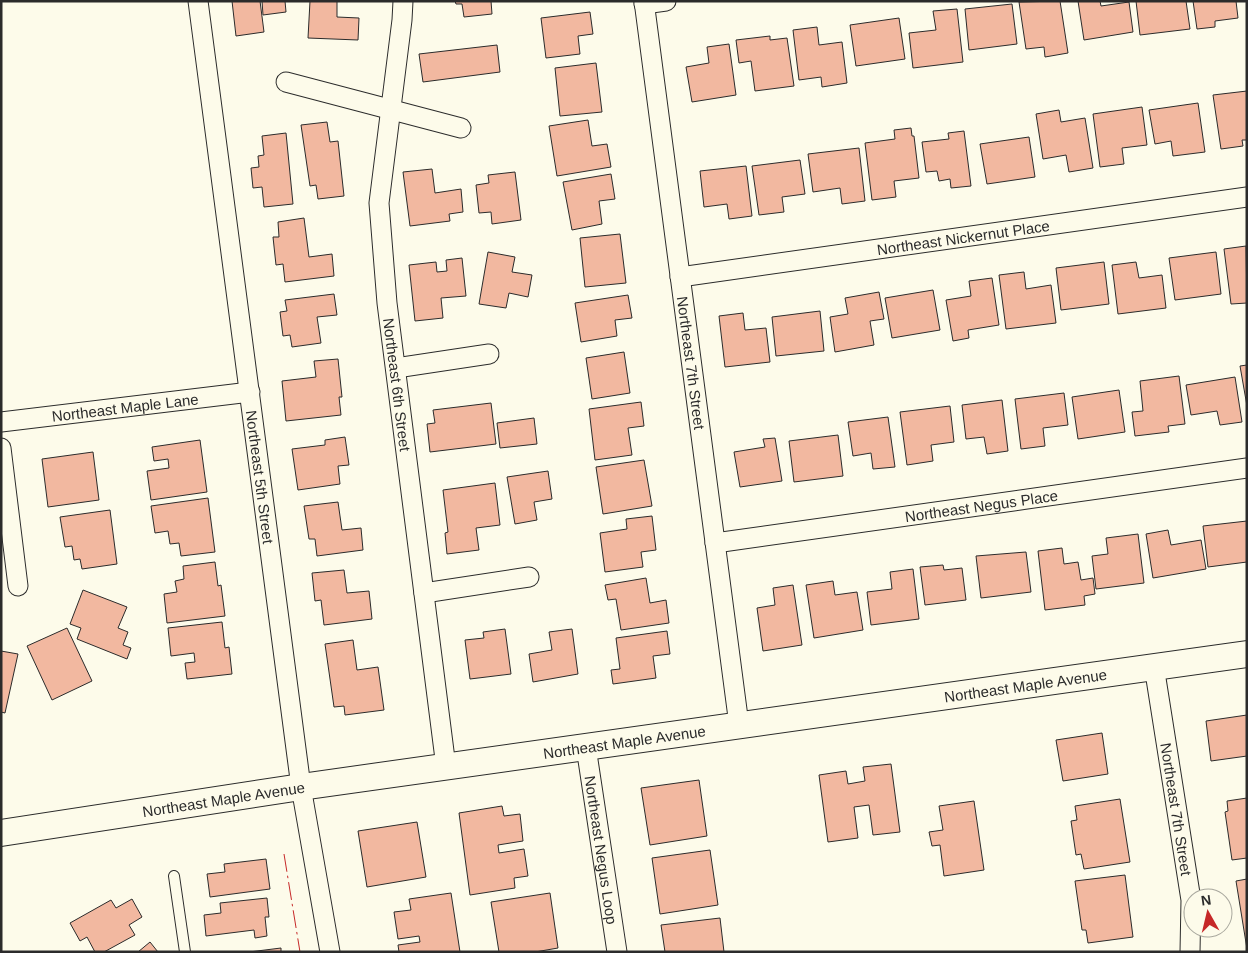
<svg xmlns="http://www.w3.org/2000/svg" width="1248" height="953" viewBox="0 0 1248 953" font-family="Arial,sans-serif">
  <rect width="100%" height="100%" fill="#fdfbea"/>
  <path fill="#f2b8a0" stroke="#2b2b2b" d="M 232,1 L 260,1 L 264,32 L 236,36 Z
    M 262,1 L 285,1 L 286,12 L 263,15 Z
    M 310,1 L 337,1 L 337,17 L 359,18 L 358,40 L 308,38 Z
    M 455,1 L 491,1 L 492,14 L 464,17 L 462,4 L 456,4 Z
    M 1060,1 L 1068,53 L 1045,57 L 1044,47 L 1026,49 L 1019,2 Z
    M 1078,1 L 1100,1 L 1101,6 L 1129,2 L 1133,32 L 1084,40 Z
    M 1136,1 L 1186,1 L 1190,29 L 1140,35 Z
    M 1193,1 L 1236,1 L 1238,18 L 1215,21 L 1215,27 L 1197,29 Z
    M 1012,4 L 1017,44 L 969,50 L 965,9 Z
    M 957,9 L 963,62 L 913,68 L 909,33 L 936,30 L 933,11 Z
    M 590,12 L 593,34 L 578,36 L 580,54 L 546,58 L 541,18 Z
    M 899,18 L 905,59 L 856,66 L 850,25 Z
    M 817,27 L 819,45 L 842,42 L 847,83 L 822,87 L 821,77 L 799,80 L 793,30 Z
    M 770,36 L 770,40 L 787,38 L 794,86 L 755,91 L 751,61 L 739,63 L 736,40 Z
    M 729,44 L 736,95 L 692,102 L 686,67 L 709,63 L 707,47 Z
    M 497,45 L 500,72 L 423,82 L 419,54 Z
    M 596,63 L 602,112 L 560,116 L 555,68 Z
    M 1247,91 L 1247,140 L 1242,140 L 1243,146 L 1221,149 L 1213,95 Z
    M 1198,103 L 1205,152 L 1173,156 L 1171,141 L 1155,144 L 1149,110 Z
    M 1142,107 L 1147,145 L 1122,148 L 1124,164 L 1100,167 L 1093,114 Z
    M 1059,110 L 1061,122 L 1085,118 L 1093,168 L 1069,172 L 1066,155 L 1043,159 L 1036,114 Z
    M 588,120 L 592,146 L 607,144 L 611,167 L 557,176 L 549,126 Z
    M 327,122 L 330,142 L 338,141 L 344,196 L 318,199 L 316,185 L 310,186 L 301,125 Z
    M 911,128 L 912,136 L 914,136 L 919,178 L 894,181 L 896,197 L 872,200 L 865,143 L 895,139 L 894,130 Z
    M 964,131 L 971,186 L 951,188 L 950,179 L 939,181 L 937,171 L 926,172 L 922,142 L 949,139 L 948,133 Z
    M 286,133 L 293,204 L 264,207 L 262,187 L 253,188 L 251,168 L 259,167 L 258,156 L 264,155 L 262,136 Z
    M 1029,137 L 1035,177 L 987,184 L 980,144 Z
    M 859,148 L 865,201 L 842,204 L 840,188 L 813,192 L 808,154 Z
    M 800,160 L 805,194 L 782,197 L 784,212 L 759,215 L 752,166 Z
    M 746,166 L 752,216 L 729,219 L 727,204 L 704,207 L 700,171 Z
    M 432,169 L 435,193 L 461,189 L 463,212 L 449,214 L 450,221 L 410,226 L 403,172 Z
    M 515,172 L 521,220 L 492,224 L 491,212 L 479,213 L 476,185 L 489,183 L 488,175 Z
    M 611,174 L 615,199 L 599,201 L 602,224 L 572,230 L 563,182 Z
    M 304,218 L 309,257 L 332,254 L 334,276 L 285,282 L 283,264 L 276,265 L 273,237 L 279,237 L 278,222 Z
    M 620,234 L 626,283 L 585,287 L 580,238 Z
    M 1246,246 L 1247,303 L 1231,304 L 1224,249 Z
    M 488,252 L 515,257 L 512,272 L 532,275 L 528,297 L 509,293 L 506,308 L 479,304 Z
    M 1216,252 L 1221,294 L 1175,300 L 1169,258 Z
    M 462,258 L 466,296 L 441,298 L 443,318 L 415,321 L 409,265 L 436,262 L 437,272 L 447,271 L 446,260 Z
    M 1104,262 L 1109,304 L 1061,310 L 1056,268 Z
    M 1136,262 L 1139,278 L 1162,275 L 1166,308 L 1118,314 L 1112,265 Z
    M 1024,272 L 1026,289 L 1051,285 L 1056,323 L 1006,329 L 999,275 Z
    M 992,278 L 999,325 L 968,330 L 969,338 L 953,341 L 946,300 L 971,296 L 969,281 Z
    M 933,290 L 940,330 L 892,338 L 885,298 Z
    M 879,292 L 884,319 L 870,321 L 874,345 L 835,352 L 830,317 L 848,314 L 845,298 Z
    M 334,294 L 337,315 L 317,317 L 321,343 L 292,347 L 290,335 L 283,336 L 280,312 L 287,311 L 285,300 Z
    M 628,295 L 632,318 L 615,320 L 617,336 L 581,342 L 575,303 Z
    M 820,311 L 824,351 L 776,356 L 772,317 Z
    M 743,313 L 745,330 L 766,328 L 770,362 L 725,367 L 719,316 Z
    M 624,352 L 630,393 L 592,399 L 586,358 Z
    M 338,359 L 342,397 L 339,397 L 341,415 L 286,421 L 282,381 L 316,377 L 314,361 Z
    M 1247,365 L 1247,406 L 1240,366 Z
    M 1179,376 L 1185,424 L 1168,426 L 1169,432 L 1135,436 L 1132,412 L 1143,411 L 1140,381 Z
    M 1235,377 L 1242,422 L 1220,425 L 1217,411 L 1191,415 L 1186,385 Z
    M 1119,390 L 1125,432 L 1078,439 L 1072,397 Z
    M 1064,393 L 1068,425 L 1043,428 L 1045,446 L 1021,449 L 1015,399 Z
    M 1002,400 L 1008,451 L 987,454 L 984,437 L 966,439 L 962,405 Z
    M 641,402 L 644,426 L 628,428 L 632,455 L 595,460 L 589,409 Z
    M 491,403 L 496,444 L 430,452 L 427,424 L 435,423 L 433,410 Z
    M 950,406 L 954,442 L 931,445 L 933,461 L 907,465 L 900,412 Z
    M 888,417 L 895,467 L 873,469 L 871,453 L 853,456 L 848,422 Z
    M 534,418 L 537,444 L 500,448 L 497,423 Z
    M 838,435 L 843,476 L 794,482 L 789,441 Z
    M 345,437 L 349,465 L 338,466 L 340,484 L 298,490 L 292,449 L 325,445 L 325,440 Z
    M 775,438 L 782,481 L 740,487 L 734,452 L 765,447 L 763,439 Z
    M 200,440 L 207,492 L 151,500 L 147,471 L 169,468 L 168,459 L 154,461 L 152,447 Z
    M 93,452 L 99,500 L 48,507 L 42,459 Z
    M 644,460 L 652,506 L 603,514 L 596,467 Z
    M 548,471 L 552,499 L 534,502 L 537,520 L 515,524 L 507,477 Z
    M 495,483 L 500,525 L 476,528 L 479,550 L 447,554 L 445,533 L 448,532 L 443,490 Z
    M 208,498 L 215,552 L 181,556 L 179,543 L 170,544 L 168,531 L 155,533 L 151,506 Z
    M 338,502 L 342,530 L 361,528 L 363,550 L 317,556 L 315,539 L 309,539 L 304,506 Z
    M 110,510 L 117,564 L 82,569 L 80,559 L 74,560 L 72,546 L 65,547 L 60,517 Z
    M 652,516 L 656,550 L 641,552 L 643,567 L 605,572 L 600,533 L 627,529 L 626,519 Z
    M 1247,521 L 1247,562 L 1208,567 L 1203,526 Z
    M 1168,530 L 1171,545 L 1201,540 L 1206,569 L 1153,578 L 1146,534 Z
    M 1138,534 L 1144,583 L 1096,589 L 1092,556 L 1108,554 L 1106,538 Z
    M 1062,548 L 1064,564 L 1078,562 L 1081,580 L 1093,578 L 1095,594 L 1084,596 L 1085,605 L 1045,610 L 1038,551 Z
    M 1026,552 L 1031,592 L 981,598 L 976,556 Z
    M 215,562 L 218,586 L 221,585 L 225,616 L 167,623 L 164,594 L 177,592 L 175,581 L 184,579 L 183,566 Z
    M 943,565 L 944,570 L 962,568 L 966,600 L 925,605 L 920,567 Z
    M 913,569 L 919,619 L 871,625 L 867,592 L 892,589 L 890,572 Z
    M 344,570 L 347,593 L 369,591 L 372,619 L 324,625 L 321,600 L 315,601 L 312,573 Z
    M 646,578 L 650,603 L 666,600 L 669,623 L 621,630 L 616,599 L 608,600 L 605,585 Z
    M 833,581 L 835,595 L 857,592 L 863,630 L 814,638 L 806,585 Z
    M 793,585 L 802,645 L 763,651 L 757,608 L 775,605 L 773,588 Z
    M 83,590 L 127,607 L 118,628 L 128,632 L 123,645 L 131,648 L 127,659 L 77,639 L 81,628 L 70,624 Z
    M 222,622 L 225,648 L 229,647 L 232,674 L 187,679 L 185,663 L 195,662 L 194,653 L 171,656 L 168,628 Z
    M 67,628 L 92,681 L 52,700 L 27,646 Z
    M 505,629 L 511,674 L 470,679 L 465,640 L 484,638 L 483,632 Z
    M 572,629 L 578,674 L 533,682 L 529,654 L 552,650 L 549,632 Z
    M 667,631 L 670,654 L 653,656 L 656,678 L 613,684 L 611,670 L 620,669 L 616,638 Z
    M 353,640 L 357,670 L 378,667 L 384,710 L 345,715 L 344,706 L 334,707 L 325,644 Z
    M 1,651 L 18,654 L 5,713 L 1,712 Z
    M 1247,715 L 1247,756 L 1211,761 L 1206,721 Z
    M 1102,733 L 1108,774 L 1063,781 L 1056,740 Z
    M 891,764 L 900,832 L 873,835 L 869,805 L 854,807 L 858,838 L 828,842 L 819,775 L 846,771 L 848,784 L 865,781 L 863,767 Z
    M 699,780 L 707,836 L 650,845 L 641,788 Z
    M 1247,798 L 1247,858 L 1232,860 L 1225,812 L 1228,811 L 1227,801 Z
    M 1120,799 L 1130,862 L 1084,869 L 1081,854 L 1076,855 L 1071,821 L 1077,820 L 1075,806 Z
    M 974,801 L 984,870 L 944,876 L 940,845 L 932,846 L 929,832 L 943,830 L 939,806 Z
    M 502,806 L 504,816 L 520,814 L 523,841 L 498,845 L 499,853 L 524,849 L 528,876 L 514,878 L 515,888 L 470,895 L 459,813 Z
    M 417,822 L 426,877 L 367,887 L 358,831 Z
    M 710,850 L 718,905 L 660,914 L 652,858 Z
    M 266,859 L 270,889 L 210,897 L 207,874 L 225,872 L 224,864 Z
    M 1125,875 L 1133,937 L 1088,943 L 1086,930 L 1082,930 L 1075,881 Z
    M 1247,879 L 1247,949 L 1236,881 Z
    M 451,893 L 460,952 L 399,952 L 398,945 L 420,942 L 419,936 L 398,939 L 394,912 L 411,910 L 409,899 Z
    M 550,893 L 558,948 L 535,952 L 499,952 L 491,902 Z
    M 267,898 L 269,917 L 265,917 L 267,936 L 255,938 L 254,930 L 206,936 L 204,915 L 221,913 L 220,903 Z
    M 132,899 L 142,917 L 129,925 L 135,935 L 104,952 L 95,952 L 87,937 L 80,941 L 70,923 L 111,900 L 116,908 Z
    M 720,918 L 724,952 L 665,952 L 661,925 Z
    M 150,942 L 158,952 L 138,952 Z
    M 281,948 L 281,952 L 249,952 Z"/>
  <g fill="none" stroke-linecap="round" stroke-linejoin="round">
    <defs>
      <path id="lane" d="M 174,876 L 185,952"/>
      <g id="street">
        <path id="s1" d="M 198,1 L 301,787 L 330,952"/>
        <path id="s2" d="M 403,1 L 402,20 L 379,203 L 387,303 L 446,767"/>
        <path id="s3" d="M 644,1 L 739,725"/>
        <path d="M 644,4 L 666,1"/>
        <path d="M 286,82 L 461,128"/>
        <path id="s4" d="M 680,277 L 1247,197"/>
        <path d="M 396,368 L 489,354"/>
        <path id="s5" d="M 1,422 L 250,392"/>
        <path d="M 1,448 L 18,586"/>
        <path id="s6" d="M 715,543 L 1247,468"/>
        <path d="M 424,593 L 529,577"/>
        <path id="s7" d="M 1154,666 L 1191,900 L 1190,952"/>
        <path id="s8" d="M 586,747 L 617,952"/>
      </g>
      <g id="secondary">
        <path id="s9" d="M 1,833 L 301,787 L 1247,654"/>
      </g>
    </defs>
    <use href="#lane" stroke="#2b2b2b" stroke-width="12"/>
    <use href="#street" stroke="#2b2b2b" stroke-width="21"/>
    <use href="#secondary" stroke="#2b2b2b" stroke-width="28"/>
    <use href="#lane" stroke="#fdfbea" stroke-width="10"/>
    <use href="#street" stroke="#fdfbea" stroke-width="19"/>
    <use href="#secondary" stroke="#fdfbea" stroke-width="26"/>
    <path stroke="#c62828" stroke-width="1" stroke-dasharray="18 4 2.5 4" stroke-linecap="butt" d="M 284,854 L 300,952"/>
  </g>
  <g text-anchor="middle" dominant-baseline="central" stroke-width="4" stroke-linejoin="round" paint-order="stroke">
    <g font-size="15" fill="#2b2b2b" stroke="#fdfbea">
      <text stroke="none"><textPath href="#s4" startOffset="286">Northeast Nickernut Place</textPath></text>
      <text stroke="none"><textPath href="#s3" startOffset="365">Northeast 7th Street</textPath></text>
      <text stroke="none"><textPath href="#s2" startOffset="386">Northeast 6th Street</textPath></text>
      <text stroke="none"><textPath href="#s5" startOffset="125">Northeast Maple Lane</textPath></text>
      <text stroke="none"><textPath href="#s1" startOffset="480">Northeast 5th Street</textPath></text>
      <text stroke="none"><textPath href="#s6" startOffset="269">Northeast Negus Place</textPath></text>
      <text stroke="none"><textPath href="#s9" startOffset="1035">Northeast Maple Avenue</textPath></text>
      <text stroke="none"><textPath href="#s9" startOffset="630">Northeast Maple Avenue</textPath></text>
      <text stroke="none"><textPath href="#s9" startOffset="225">Northeast Maple Avenue</textPath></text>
      <text stroke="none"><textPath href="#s7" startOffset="145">Northeast 7th Street</textPath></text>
      <text stroke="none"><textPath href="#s8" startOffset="104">Northeast Negus Loop</textPath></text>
    </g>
  </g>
  <rect width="1248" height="953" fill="none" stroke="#2b2b2b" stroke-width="5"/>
  <g transform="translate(1208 913) rotate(352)"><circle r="24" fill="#fdfbea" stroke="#a9a89e"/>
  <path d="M0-4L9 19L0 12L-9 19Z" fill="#c62828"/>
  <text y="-8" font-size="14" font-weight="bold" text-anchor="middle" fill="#2b2b2b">N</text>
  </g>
</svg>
